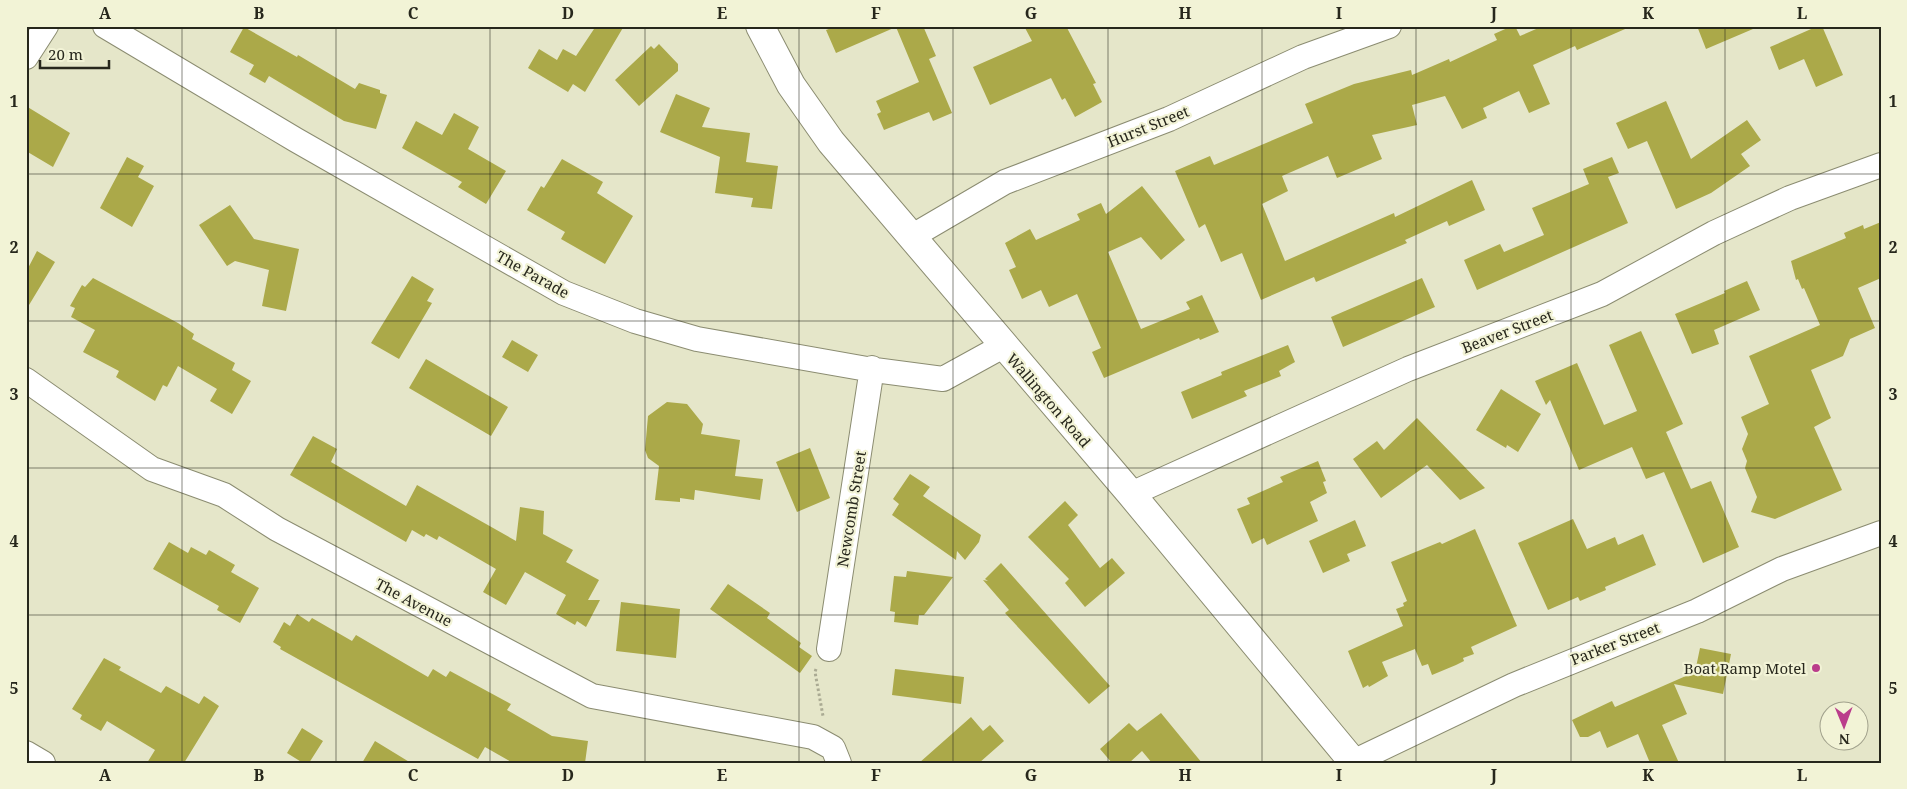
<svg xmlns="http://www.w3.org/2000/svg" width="1907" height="789" viewBox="0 0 1907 789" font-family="'Noto Serif',serif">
  <rect width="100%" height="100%" fill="#e5e6c9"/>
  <path fill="#aba949" d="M 596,26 L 624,26 L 585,92 L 573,84 L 568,92 L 528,68 L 539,49 L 557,60 L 563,49 L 576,56 Z
    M 837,26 L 923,26 L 936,56 L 929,59 L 952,113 L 933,121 L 929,112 L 884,130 L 877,114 L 881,112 L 876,101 L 919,82 L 896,27 L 836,53 L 826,30 Z
    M 1024,26 L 1066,26 L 1096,83 L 1093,84 L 1102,102 L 1075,117 L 1065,98 L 1062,100 L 1051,78 L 990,105 L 973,67 L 1032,41 Z
    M 1512,26 L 1515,26 L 1520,36 L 1543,26 L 1632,26 L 1577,50 L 1575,46 L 1533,65 L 1550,104 L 1529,113 L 1519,91 L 1483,108 L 1487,118 L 1462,129 L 1445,96 L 1412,105 L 1417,125 L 1372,135 L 1382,159 L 1337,178 L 1328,156 L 1282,176 L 1288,191 L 1262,204 L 1285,261 L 1394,213 L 1395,217 L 1472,180 L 1485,210 L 1449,226 L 1447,221 L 1405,240 L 1407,243 L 1316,282 L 1314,277 L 1261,300 L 1242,253 L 1221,262 L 1205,224 L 1199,228 L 1175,171 L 1210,156 L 1214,165 L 1313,123 L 1305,104 L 1354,84 L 1411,70 L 1412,75 L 1449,59 L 1450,62 L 1497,40 L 1494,34 Z
    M 1697,26 L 1760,26 L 1706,49 Z
    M 1818,26 L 1822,26 L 1843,75 L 1816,87 L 1804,59 L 1779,70 L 1770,47 Z
    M 244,27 L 297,57 L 298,55 L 355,89 L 359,83 L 380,90 L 380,93 L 387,95 L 376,129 L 344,121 L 269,76 L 265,83 L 249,74 L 254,65 L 230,52 Z
    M 659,44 L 678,64 L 678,71 L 639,106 L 615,80 L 651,46 L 654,49 Z
    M 676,94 L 710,108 L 702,127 L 750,133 L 746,162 L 778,166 L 772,209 L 751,207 L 753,198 L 715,193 L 720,157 L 660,132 Z
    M 1666,101 L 1691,159 L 1747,120 L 1761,140 L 1741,154 L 1750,166 L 1711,193 L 1676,209 L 1647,141 L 1628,149 L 1616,123 Z
    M 26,106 L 70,133 L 53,167 L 26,151 Z
    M 454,113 L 479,127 L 468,149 L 506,171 L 486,204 L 458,187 L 462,182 L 402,148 L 416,121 L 442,135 Z
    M 127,157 L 144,166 L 138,177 L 154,186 L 132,227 L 100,208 Z
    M 1612,157 L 1619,173 L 1608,177 L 1628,223 L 1477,290 L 1464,260 L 1500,244 L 1504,252 L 1544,235 L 1532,208 L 1589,184 L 1583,169 Z
    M 562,159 L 603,182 L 597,193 L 633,216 L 605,264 L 561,239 L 565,232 L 527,210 L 541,186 L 544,188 Z
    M 1142,186 L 1185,240 L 1161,260 L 1141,237 L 1108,252 L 1141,329 L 1190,309 L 1186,302 L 1202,295 L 1219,332 L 1200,340 L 1199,338 L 1104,378 L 1092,352 L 1101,348 L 1077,294 L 1049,307 L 1041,290 L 1022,299 L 1009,270 L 1016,267 L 1005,243 L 1030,229 L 1036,240 L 1080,220 L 1077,214 L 1101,203 L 1106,214 Z
    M 230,205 L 254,239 L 299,249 L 286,311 L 262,306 L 269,270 L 235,261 L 227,266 L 199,225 Z
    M 1881,222 L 1881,278 L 1858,288 L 1875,328 L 1850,339 L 1843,356 L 1811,370 L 1831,418 L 1814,427 L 1842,490 L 1775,519 L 1751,512 L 1757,497 L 1745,468 L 1747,461 L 1742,449 L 1748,434 L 1741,417 L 1769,404 L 1749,356 L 1820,325 L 1804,288 L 1802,289 L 1798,279 L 1796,280 L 1791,261 L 1846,238 L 1844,233 L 1863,225 L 1864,229 Z
    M 37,251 L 55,262 L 26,310 L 26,272 Z
    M 412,276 L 434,289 L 427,301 L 432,303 L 399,359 L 371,343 Z
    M 93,278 L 178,323 L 194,334 L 192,339 L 235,363 L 232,370 L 251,381 L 232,414 L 210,401 L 217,389 L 178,366 L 167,387 L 163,385 L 155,401 L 116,377 L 119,371 L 83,352 L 95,330 L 71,317 L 75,308 L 70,306 L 82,285 L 85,287 Z
    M 1422,278 L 1435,307 L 1343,347 L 1331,317 Z
    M 1747,281 L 1760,310 L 1714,330 L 1719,344 L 1692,354 L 1675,314 L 1725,293 L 1724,291 Z
    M 1641,331 L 1683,424 L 1666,432 L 1691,489 L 1711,481 L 1739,547 L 1703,563 L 1664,472 L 1646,479 L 1632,447 L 1579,470 L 1550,400 L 1546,405 L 1535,381 L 1577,363 L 1604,425 L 1637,411 L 1609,345 Z
    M 512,340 L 538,355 L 528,372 L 502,357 Z
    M 1288,345 L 1295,362 L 1279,371 L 1281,376 L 1244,391 L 1247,396 L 1192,419 L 1181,392 L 1222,375 L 1221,372 Z
    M 426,359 L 508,407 L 491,436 L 409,388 Z
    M 1501,389 L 1541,414 L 1518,452 L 1507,445 L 1506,448 L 1476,430 Z
    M 667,402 L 687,404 L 703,424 L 701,434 L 740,440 L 735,476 L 763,479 L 760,500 L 695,490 L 694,500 L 680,498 L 680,502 L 655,500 L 659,466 L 648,458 L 645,450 L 648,416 Z
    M 1417,418 L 1458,460 L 1485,488 L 1460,500 L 1427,465 L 1381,498 L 1353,459 L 1377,441 L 1384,450 Z
    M 313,436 L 337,449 L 331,462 L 406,506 L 417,485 L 516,541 L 520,507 L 544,511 L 543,534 L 573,550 L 566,562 L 599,580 L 588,600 L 600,600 L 586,627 L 577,621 L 575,625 L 556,614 L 566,595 L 525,572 L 506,605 L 483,592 L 496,569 L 439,536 L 437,540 L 426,534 L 424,537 L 412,530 L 406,542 L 290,475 Z
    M 810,448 L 830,498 L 797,512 L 776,462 Z
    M 1318,461 L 1326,481 L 1323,482 L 1327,493 L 1310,502 L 1318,521 L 1267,545 L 1264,538 L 1252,544 L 1237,509 L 1250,504 L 1247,498 L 1283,482 L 1280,477 Z
    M 910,474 L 930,487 L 923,496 L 981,535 L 979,542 L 965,560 L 957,551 L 956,560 L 892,515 L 899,504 L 893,499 Z
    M 1065,501 L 1078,515 L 1068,525 L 1100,568 L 1112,558 L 1125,573 L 1085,607 L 1065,583 L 1069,579 L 1028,537 Z
    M 1573,519 L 1587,549 L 1615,537 L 1618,545 L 1643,534 L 1656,565 L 1605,587 L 1606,590 L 1580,601 L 1578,597 L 1548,610 L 1518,543 Z
    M 1355,520 L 1366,546 L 1347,554 L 1350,561 L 1323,573 L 1309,541 Z
    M 1475,529 L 1517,626 L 1471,647 L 1474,654 L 1463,658 L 1464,661 L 1456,665 L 1432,675 L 1428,664 L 1422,666 L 1415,649 L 1382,662 L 1388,676 L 1369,687 L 1368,685 L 1363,688 L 1348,651 L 1403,626 L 1396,609 L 1404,606 L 1403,603 L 1407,601 L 1391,562 L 1440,542 L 1442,544 Z
    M 169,542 L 188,553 L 191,547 L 206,555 L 209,550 L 235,565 L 231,572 L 259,588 L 240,623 L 217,610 L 219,606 L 153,569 Z
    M 1001,563 L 1110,686 L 1089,704 L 1005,613 L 1009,610 L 983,580 L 988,581 L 985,579 Z
    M 907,571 L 953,577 L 924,615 L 919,615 L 918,625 L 894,622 L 895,612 L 890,611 L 894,576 L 906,577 Z
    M 728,584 L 770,613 L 767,618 L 801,643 L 799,647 L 812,656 L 800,673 L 710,609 Z
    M 621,602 L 680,609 L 676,658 L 616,651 Z
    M 297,614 L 309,622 L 312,618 L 352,641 L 356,635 L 428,677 L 433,669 L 446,677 L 450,671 L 511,704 L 507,710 L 552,736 L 588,741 L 585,763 L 513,763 L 485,747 L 478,759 L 280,649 L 281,647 L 273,642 L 284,622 L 290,626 Z
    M 1700,648 L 1731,654 L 1723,694 L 1674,684 L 1687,714 L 1662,725 L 1679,763 L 1650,763 L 1638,734 L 1607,748 L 1600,731 L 1588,737 L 1580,737 L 1572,720 L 1612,701 L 1615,707 L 1695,672 Z
    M 104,658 L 121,667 L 119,670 L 161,693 L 166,686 L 199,704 L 204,696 L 219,706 L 184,763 L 147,763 L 155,750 L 107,721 L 101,731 L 80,719 L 82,715 L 72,709 Z
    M 895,669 L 964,677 L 961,704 L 892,695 Z
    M 1161,713 L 1202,763 L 1152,763 L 1142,751 L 1129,763 L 1112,763 L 1100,749 L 1129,723 L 1137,731 Z
    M 971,717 L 983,731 L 990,725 L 1004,741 L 979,763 L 919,763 Z
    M 302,728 L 323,741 L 309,763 L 303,763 L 287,753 Z
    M 375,741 L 411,763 L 362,763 Z"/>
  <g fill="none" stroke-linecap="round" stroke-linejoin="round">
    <defs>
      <path id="minor" d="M 105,26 L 296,140 L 564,293 L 635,321 L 697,339 L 867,369 L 943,379 L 1003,346
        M 26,57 L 46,26
        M 911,237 L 1005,182 L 1169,119 L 1303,57 L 1389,26
        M 26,380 L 152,469 L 224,495 L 277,529 L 592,696 L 813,737 L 833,748 L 839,763
        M 1131,494 L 1408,369 L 1602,294 L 1714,233 L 1790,198 L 1881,165
        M 829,649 L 872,368
        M 26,753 L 43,763
        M 1353,762 L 1514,685 L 1697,611 L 1782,569 L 1881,533"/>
      <path id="tertiary" d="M 760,26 L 791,85 L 831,142 L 1131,494 L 1354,763"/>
    </defs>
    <use href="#minor" stroke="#8b8c71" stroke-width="26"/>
    <use href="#tertiary" stroke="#8b8c71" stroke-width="30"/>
    <path stroke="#aaaa93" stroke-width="3" stroke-dasharray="2.5 2.5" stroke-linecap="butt" d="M 816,669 L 815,672 L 823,716"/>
    <use href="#minor" stroke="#fff" stroke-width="24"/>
    <use href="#tertiary" stroke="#fff" stroke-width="28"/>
  </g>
  <path fill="none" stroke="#27271c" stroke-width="1" stroke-opacity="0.55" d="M 182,26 L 182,763M 336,26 L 336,763M 490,26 L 490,763M 645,26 L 645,763M 799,26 L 799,763M 953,26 L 953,763M 1108,26 L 1108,763M 1262,26 L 1262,763M 1416,26 L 1416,763M 1571,26 L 1571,763M 1725,26 L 1725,763M 26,174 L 1881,174M 26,321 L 1881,321M 26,468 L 1881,468M 26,615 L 1881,615"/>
  <circle fill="#ba3d8b" stroke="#f2f3d6" stroke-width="2" cx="1816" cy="668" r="5"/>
  <g text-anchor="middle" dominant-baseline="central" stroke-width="4.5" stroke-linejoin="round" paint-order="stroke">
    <g font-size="15" fill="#27271c" stroke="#f2f3d6">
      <text transform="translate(1148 126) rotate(-22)">Hurst Street</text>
      <text transform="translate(533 274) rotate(29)">The Parade</text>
      <text transform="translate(1507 331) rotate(-21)">Beaver Street</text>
      <text transform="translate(1049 400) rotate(49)">Wallington Road</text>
      <text transform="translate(851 509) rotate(-81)">Newcomb Street</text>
      <text transform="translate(414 602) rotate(28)">The Avenue</text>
      <text transform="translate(1615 643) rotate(-21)">Parker Street</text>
    </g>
    <g font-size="15" fill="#27271c" stroke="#f2f3d6" text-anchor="end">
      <text x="1806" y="668">Boat Ramp Motel</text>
    </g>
  </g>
  <rect width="1907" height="789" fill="none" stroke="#f2f3d6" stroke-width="55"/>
  <g transform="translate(1844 726) rotate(179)"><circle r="24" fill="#f2f3d6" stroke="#a1a18c"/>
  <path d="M0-4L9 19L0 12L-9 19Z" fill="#ba3d8b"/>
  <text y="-8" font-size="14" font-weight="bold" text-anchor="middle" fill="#27271c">N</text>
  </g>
  <path d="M40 60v8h69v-8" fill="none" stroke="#27271c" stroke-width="2.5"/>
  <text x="48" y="60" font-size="15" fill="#27271c" stroke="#f2f3d6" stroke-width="4" paint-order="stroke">20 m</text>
  <rect x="28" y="28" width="1852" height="734" fill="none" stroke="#27271c" stroke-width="2"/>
  <g font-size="16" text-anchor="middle" font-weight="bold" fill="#27271c">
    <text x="105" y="19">A</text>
    <text x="259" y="19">B</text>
    <text x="413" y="19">C</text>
    <text x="568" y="19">D</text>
    <text x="722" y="19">E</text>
    <text x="876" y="19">F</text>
    <text x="1031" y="19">G</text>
    <text x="1185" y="19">H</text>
    <text x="1339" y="19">I</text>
    <text x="1494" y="19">J</text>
    <text x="1648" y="19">K</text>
    <text x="1802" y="19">L</text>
    <text x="14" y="107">1</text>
    <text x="1893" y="107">1</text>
    <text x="14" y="253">2</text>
    <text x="1893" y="253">2</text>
    <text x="14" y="400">3</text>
    <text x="1893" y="400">3</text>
    <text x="14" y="547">4</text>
    <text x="1893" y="547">4</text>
    <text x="14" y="694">5</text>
    <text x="1893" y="694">5</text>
    <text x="105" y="781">A</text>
    <text x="259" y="781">B</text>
    <text x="413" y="781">C</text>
    <text x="568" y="781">D</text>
    <text x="722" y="781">E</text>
    <text x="876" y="781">F</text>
    <text x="1031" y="781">G</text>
    <text x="1185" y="781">H</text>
    <text x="1339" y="781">I</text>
    <text x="1494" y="781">J</text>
    <text x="1648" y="781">K</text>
    <text x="1802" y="781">L</text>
  </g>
</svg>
